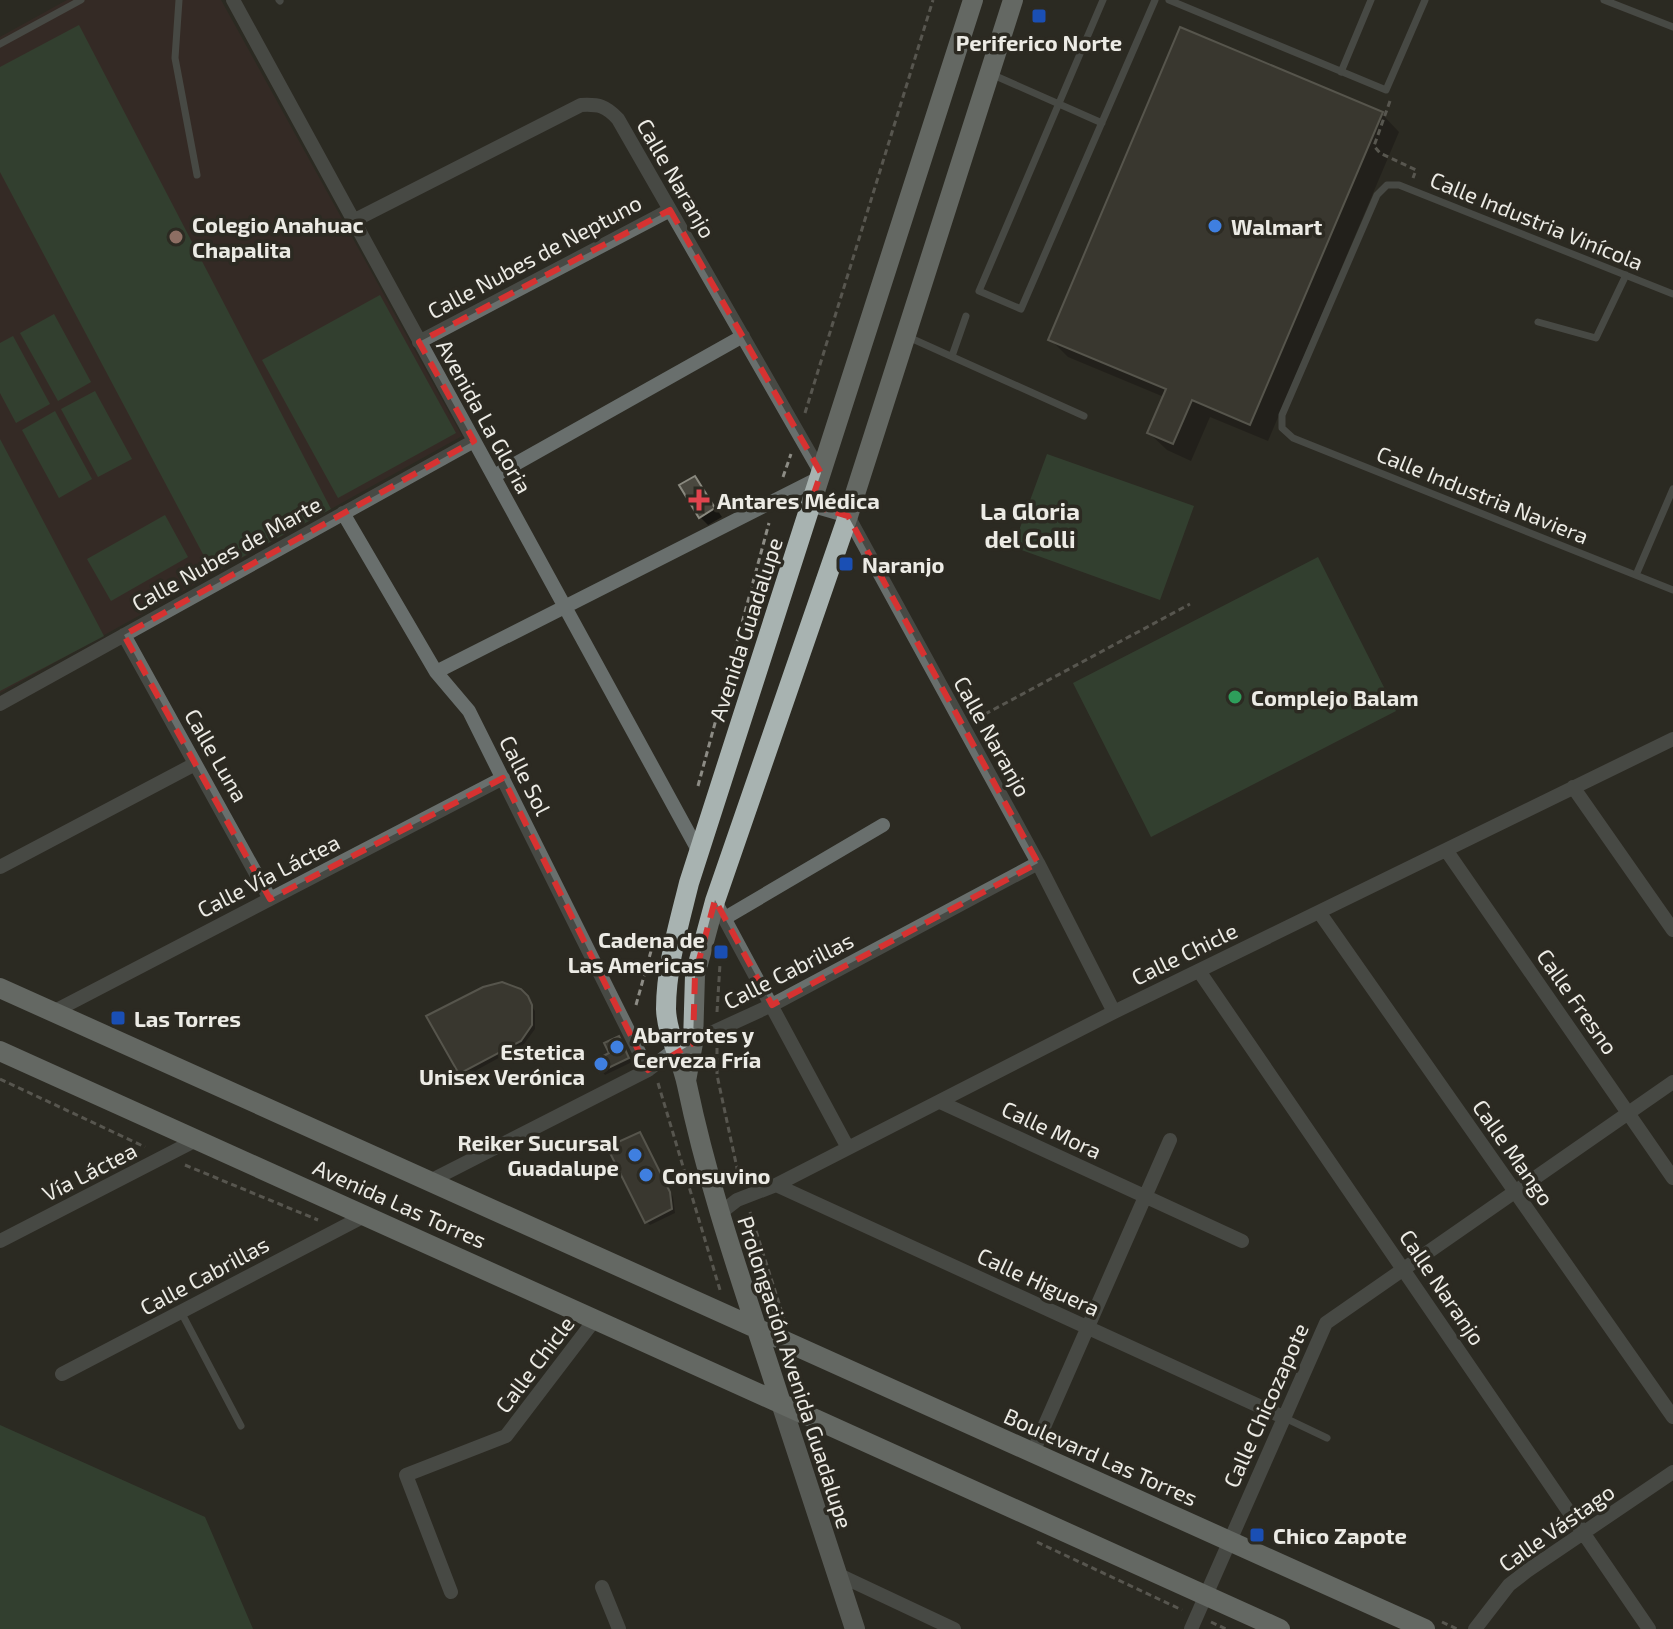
<svg xmlns="http://www.w3.org/2000/svg" width="1673" height="1629" viewBox="0 0 1673 1629" font-family="'Exo 2',sans-serif">
  <rect width="100%" height="100%" fill="#2c2a22"/>
  <path fill="#3f2c28" d="M 67,0 L 221,0 L 462,436 L 0,693 L 0,37 Z"/>
  <path fill="#3b593f" d="M 79,25 L 331,509 L 213,573 L 0,172 L 0,67 Z
    M 380,295 L 456,433 L 338,498 L 262,360 Z
    M 54,314 L 91,382 L 58,401 L 20,333 Z
    M 13,336 L 50,404 L 16,423 L 0,393 L 0,343 Z
    M 95,391 L 132,459 L 98,477 L 61,409 Z
    M 55,411 L 92,479 L 59,498 L 22,430 Z
    M 0,439 L 104,636 L 0,691 Z
    M 1047,454 L 1194,506 L 1160,600 L 1013,547 Z
    M 165,515 L 188,557 L 111,601 L 87,559 Z
    M 1318,557 L 1396,711 L 1151,837 L 1073,683 Z
    M 0,1425 L 205,1517 L 253,1629 L 0,1629 Z"/>
  <path fill="#0007" d="M 1382,114 L 1399,132 L 1268,441 L 1210,417 L 1191,461 L 1167,450 L 1149,433 L 1164,397 L 1068,357 L 1050,339 Z
    M 695,478 L 722,517 L 708,525 L 700,517 Z
    M 524,995 L 535,1011 L 535,1029 L 524,1044 L 464,1077 L 461,1073 Z
    M 619,1038 L 632,1062 L 605,1075 L 602,1071 Z
    M 643,1138 L 673,1197 L 675,1213 L 650,1225 L 646,1221 Z"/>
  <path fill="#4a483f" stroke="#8a897f" stroke-width="2" d="M 1180,27 L 1383,112 L 1250,425 L 1192,400 L 1173,444 L 1147,433 L 1166,389 L 1048,340 Z
    M 695,476 L 715,508 L 699,518 L 679,485 Z
    M 502,982 L 521,989 L 528,996 L 532,1005 L 532,1025 L 521,1041 L 459,1074 L 426,1016 L 483,987 Z
    M 619,1036 L 629,1058 L 600,1072 L 594,1061 L 609,1053 L 604,1043 Z
    M 640,1132 L 670,1192 L 672,1209 L 645,1223 L 607,1147 Z"/>
  <g fill="none" stroke-linecap="round" stroke-linejoin="round">
    <path stroke="#8d8c85" stroke-width="3" stroke-dasharray="6 4" stroke-linecap="butt" d="M 1390,101 L 1374,146 L 1380,153 L 1416,170 L 1413,178
      M 805,413 L 933,0
      M 783,477 L 791,454
      M 976,719 L 1190,604
      M 698,786 L 769,523
      M 636,1005 L 651,951
      M 717,1012 L 720,964
      M 717,1048 L 717,1075 L 740,1182
      M 0,1079 L 145,1147
      M 658,1083 L 720,1290
      M 185,1165 L 318,1220
      M 750,1212 L 784,1319
      M 766,1290 L 776,1317
      M 1037,1542 L 1182,1610
      M 1211,1622 L 1226,1629
      M 1442,1622 L 1457,1629"/>
    <path stroke="#696f6d" stroke-width="7" d="M 179,0 L 175,58 L 197,175
      M 279,0 L 280,1
      M 1103,0 L 979,291 L 1021,309 L 1155,0
      M 1169,0 L 1386,90 L 1425,0
      M 1604,0 L 1673,27
      M 0,44 L 81,0
      M 1341,72 L 1371,0
      M 991,74 L 1102,123
      M 1673,294 L 1399,185 L 1387,185 L 1377,195 L 1282,415 L 1282,428 L 1293,438 L 1673,590
      M 1538,322 L 1596,338 L 1626,275
      M 906,336 L 1084,416
      M 952,356 L 966,316
      M 1636,575 L 1673,489
      M 181,1312 L 241,1426
      M 1285,1418 L 1327,1438"/>
    <path stroke="#696f6d" stroke-width="14" d="M 233,0 L 699,852
      M 355,220 L 581,105 C 599,104 606,106 618,119 L 821,473
      M 419,342 L 670,210
      M 494,476 L 743,336
      M 810,505 L 848,516 L 1038,863 L 1114,1012
      M 343,513 L 436,672 L 469,711 L 648,1070
      M 124,635 L 270,899
      M 436,672 L 819,478
      M 0,704 L 474,441
      M 1573,787 L 1673,930
      M 1446,850 L 1673,1178
      M 0,867 L 195,764
      M 715,901 L 848,1148
      M 1319,912 L 1673,1417
      M 725,918 L 883,825
      M 1199,971 L 1649,1629
      M 53,1012 L 503,778
      M 940,1102 L 1242,1241
      M 430,1181 L 648,1070 L 674,1050 L 772,1005 L 1038,863
      M 776,1185 L 1283,1417
      M 719,1214 L 737,1200 L 776,1185 L 1114,1012 L 1673,739
      M 0,1241 L 198,1139
      M 62,1374 L 366,1215
      M 1033,1452 L 1170,1140
      M 837,1574 L 954,1629
      M 602,1587 L 619,1629
      M 451,1592 L 406,1475 L 506,1436 L 596,1318
      M 1191,1629 L 1326,1323 L 1673,1082
      M 1475,1629 L 1509,1585 L 1527,1571 L 1673,1472"/>
    <path stroke="#8d9593" stroke-width="20" d="M 780,1400 L 855,1629"/>
    <path stroke="#a8b3b1" stroke-width="20" d="M 0,988 L 1425,1629
      M 0,1051 L 1280,1629
      M 686,1081 L 693,1043 L 695,975 L 715,901 L 848,516 L 1013,0
      M 780,1400 C 746,1294 710,1195 687,1085 C 682,1059 667,1036 666,1009 C 666,967 679,924 689,883 L 973,0"/>
  </g>
  <path d="M0 0H1673V1629H0ZM 670,210 L 821,473 L 810,505 L 848,516 L 1038,863 L 772,1005 L 715,900 L 695,975 L 693,1043 L 648,1070 L 503,778 L 270,899 L 124,635 L 474,441 L 419,342 Z" fill="#2c2a22" fill-opacity=".55" fill-rule="evenodd"/>
  <path fill="none" stroke="#d73231" stroke-width="6" stroke-dasharray="16 10" stroke-linejoin="round" d="M 670,210 L 821,473 L 810,505 L 848,516 L 1038,863 L 772,1005 L 715,900 L 695,975 L 693,1043 L 648,1070 L 503,778 L 270,899 L 124,635 L 474,441 L 419,342 Z"/>
  <g fill="#1a4fb4" stroke="#2c2a22" stroke-width="3">
    <rect x="1031" y="8" width="16" height="16" rx="4"/>
    <rect x="838" y="556" width="16" height="16" rx="4"/>
    <rect x="713" y="944" width="16" height="16" rx="4"/>
    <rect x="110" y="1010" width="16" height="16" rx="4"/>
    <rect x="1249" y="1527" width="16" height="16" rx="4"/>
  </g>
  <g fill="#3f7fe0" stroke="#2c2a22" stroke-width="3">
    <circle cx="1215" cy="226" r="8"/>
    <circle cx="617" cy="1047" r="8"/>
    <circle cx="601" cy="1064" r="8"/>
    <circle cx="635" cy="1155" r="8"/>
    <circle cx="646" cy="1175" r="8"/>
  </g>
  <circle fill="#8d6e63" stroke="#2c2a22" stroke-width="3" cx="176" cy="237" r="8"/>
  <path fill="#e0444e" stroke="#2c2a22" stroke-width="3" d="M695 488h8v8h8v8h-8v8h-8v-8h-8v-8h8z"/>
  <circle fill="#2e9e5b" stroke="#2c2a22" stroke-width="3" cx="1235" cy="697" r="8"/>
  <g text-anchor="middle" dominant-baseline="central" stroke-width="7" stroke-linejoin="round" paint-order="stroke">
    <g font-size="22" font-weight="bold" fill="#ecebe5" stroke="#2c2a22" text-anchor="start">
      <text x="1039" y="42" text-anchor="middle">Periferico Norte</text>
      <text x="192" y="224">Colegio Anahuac<tspan x="192" dy="25">Chapalita</tspan></text>
      <text x="1231" y="226">Walmart</text>
      <text x="717" y="500">Antares Médica</text>
      <text x="862" y="564">Naranjo</text>
      <text x="1251" y="697">Complejo Balam</text>
      <text x="705" y="939" text-anchor="end">Cadena de<tspan x="705" dy="25">Las Americas</tspan></text>
      <text x="134" y="1018">Las Torres</text>
      <text x="633" y="1034">Abarrotes y<tspan x="633" dy="25">Cerveza Fría</tspan></text>
      <text x="585" y="1051" text-anchor="end">Estetica<tspan x="585" dy="25">Unisex Verónica</tspan></text>
      <text x="619" y="1142" text-anchor="end">Reiker Sucursal<tspan x="619" dy="25">Guadalupe</tspan></text>
      <text x="662" y="1175">Consuvino</text>
      <text x="1273" y="1535">Chico Zapote</text>
    </g>
    <g font-size="22" fill="#ecebe5" stroke="#2c2a22">
      <text transform="translate(677 178) rotate(60)">Calle Naranjo</text>
      <text transform="translate(1537 220) rotate(22)">Calle Industria Vinícola</text>
      <text transform="translate(534 256) rotate(-28)">Calle Nubes de Neptuno</text>
      <text transform="translate(485 416) rotate(61)">Avenida La Gloria</text>
      <text transform="translate(1483 494) rotate(22)">Calle Industria Naviera</text>
      <text transform="translate(226 553) rotate(-29)">Calle Nubes de Marte</text>
      <text transform="translate(745 629) rotate(-72)">Avenida Guadalupe</text>
      <text transform="translate(993 736) rotate(61)">Calle Naranjo</text>
      <text transform="translate(217 755) rotate(60)">Calle Luna</text>
      <text transform="translate(526 775) rotate(63)">Calle Sol</text>
      <text transform="translate(268 875) rotate(-27)">Calle Vía Láctea</text>
      <text transform="translate(1184 953) rotate(-26)">Calle Chicle</text>
      <text transform="translate(788 970) rotate(-27)">Calle Cabrillas</text>
      <text transform="translate(1578 1001) rotate(55)">Calle Fresno</text>
      <text transform="translate(1052 1129) rotate(25)">Calle Mora</text>
      <text transform="translate(1514 1152) rotate(55)">Calle Mango</text>
      <text transform="translate(89 1171) rotate(-27)">Vía Láctea</text>
      <text transform="translate(400 1203) rotate(24)">Avenida Las Torres</text>
      <text transform="translate(204 1275) rotate(-28)">Calle Cabrillas</text>
      <text transform="translate(1039 1281) rotate(25)">Calle Higuera</text>
      <text transform="translate(1443 1287) rotate(56)">Calle Naranjo</text>
      <text transform="translate(534 1364) rotate(-53)">Calle Chicle</text>
      <text transform="translate(796 1372) rotate(72)">Prolongación Avenida Guadalupe</text>
      <text transform="translate(1265 1405) rotate(-66)">Calle Chicozapote</text>
      <text transform="translate(1101 1456) rotate(24)">Boulevard Las Torres</text>
      <text transform="translate(1556 1527) rotate(-35)">Calle Vástago</text>
    </g>
    <g font-size="24" font-weight="bold" fill="#ecebe5" stroke="#2c2a22">
      <text x="1030" y="510">La Gloria<tspan x="1030" dy="28">del Colli</tspan></text>
    </g>
  </g>
</svg>
